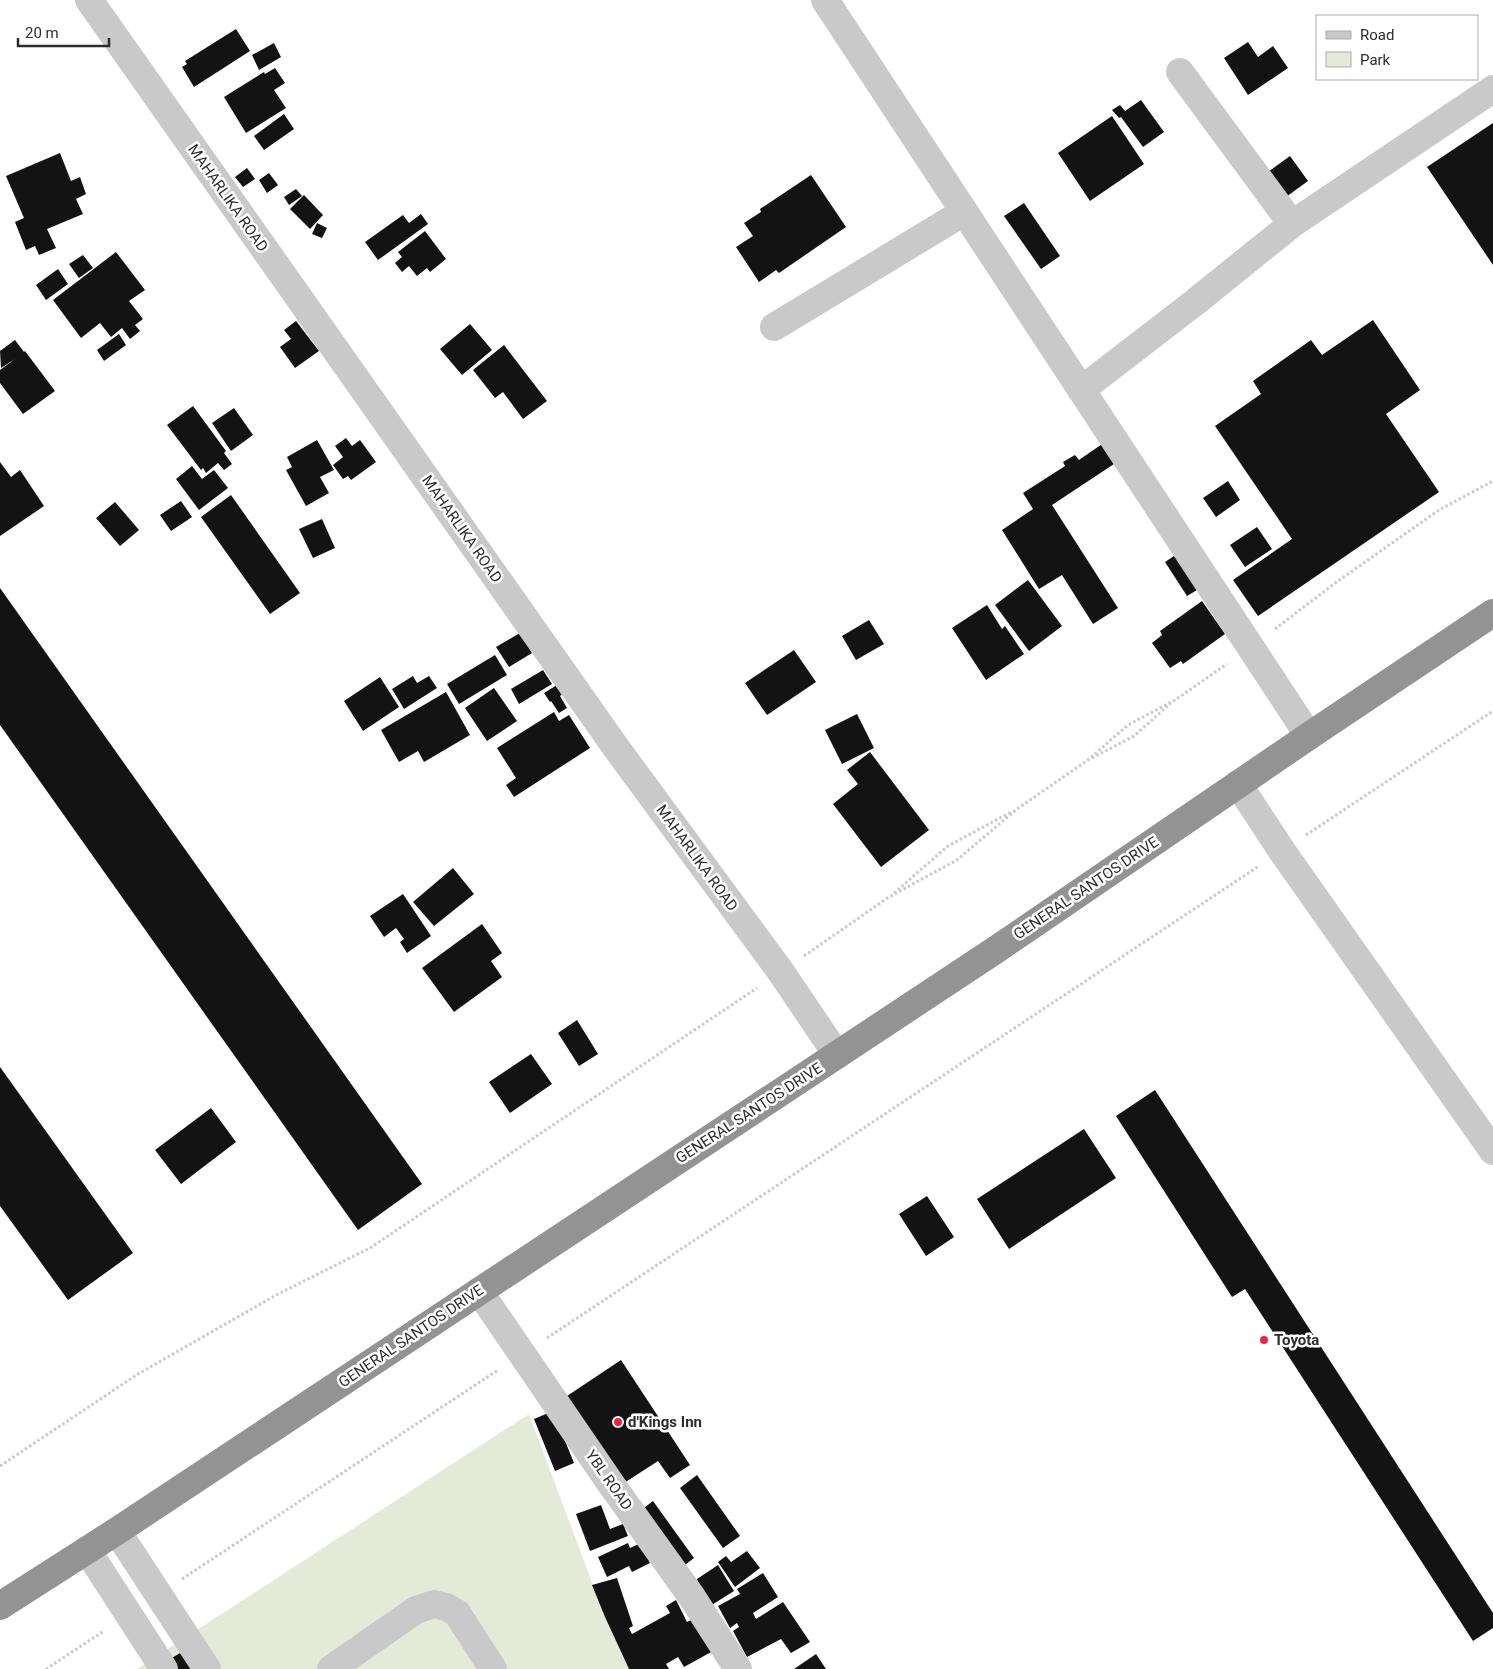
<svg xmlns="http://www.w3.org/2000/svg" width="1493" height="1669" viewBox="0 0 1493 1669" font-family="Roboto,sans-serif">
  <rect width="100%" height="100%" fill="#fff"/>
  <path fill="#e3ebd8" d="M 529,1414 L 605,1617 L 629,1669 L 137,1669 Z"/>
  <path fill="#131313" d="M 236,29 L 250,51 L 194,87 L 182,67 L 187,64 L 185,61 Z
    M 1248,42 L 1258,57 L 1273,46 L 1288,68 L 1248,95 L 1224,58 Z
    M 274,43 L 281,57 L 259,70 L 252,55 Z
    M 275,68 L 285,83 L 274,90 L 286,108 L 246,133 L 224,97 L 264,72 L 265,74 Z
    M 1141,100 L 1164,132 L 1143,147 L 1121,117 L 1119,118 L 1112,110 L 1120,105 L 1125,111 Z
    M 284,114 L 294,129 L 264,150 L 254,136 Z
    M 1112,116 L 1144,164 L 1090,201 L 1058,153 Z
    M 1493,123 L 1493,265 L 1427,167 Z
    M 60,153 L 71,181 L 80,177 L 86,194 L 76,199 L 83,214 L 47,229 L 56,248 L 39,255 L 35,246 L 26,250 L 15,222 L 24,218 L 6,176 Z
    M 1290,156 L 1308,181 L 1286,197 L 1268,172 Z
    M 247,168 L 255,179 L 243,187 L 235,177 Z
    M 269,173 L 278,185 L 267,193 L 259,180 Z
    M 811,175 L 846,227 L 779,273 L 776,270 L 759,282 L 736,247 L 753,236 L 744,223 L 761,212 L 760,209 Z
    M 296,189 L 302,196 L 289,205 L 284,197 Z
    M 304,195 L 323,215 L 310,229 L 290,209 Z
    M 1024,203 L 1060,256 L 1041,269 L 1004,216 Z
    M 421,214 L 428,224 L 378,260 L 365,242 L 403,215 L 409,223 Z
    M 317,223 L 327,228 L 322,238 L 312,234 Z
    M 425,231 L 446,259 L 430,272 L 427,268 L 417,276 L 409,266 L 402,272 L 395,263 L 402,257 L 398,252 Z
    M 116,252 L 145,290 L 129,301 L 143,319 L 135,325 L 140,331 L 130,339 L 122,328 L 111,337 L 100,323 L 81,338 L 53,300 Z
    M 83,255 L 93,268 L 79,278 L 69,264 Z
    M 58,269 L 68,284 L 46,300 L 36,285 Z
    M 1373,320 L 1420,390 L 1386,414 L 1439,492 L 1258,616 L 1233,580 L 1292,539 L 1215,426 L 1261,394 L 1253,381 L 1311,340 L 1322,355 Z
    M 296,321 L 319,351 L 295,368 L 280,347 L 291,339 L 284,330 Z
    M 470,324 L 492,350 L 462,375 L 440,349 Z
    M 119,334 L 126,345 L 104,361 L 97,350 Z
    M 15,340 L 24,352 L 25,351 L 55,391 L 23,414 L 0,383 L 0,370 L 15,359 L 1,368 L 0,351 Z
    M 504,345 L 547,401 L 523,419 L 503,392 L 495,398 L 473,370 Z
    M 193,406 L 226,451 L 224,453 L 232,464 L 224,470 L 218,463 L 206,473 L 203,468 L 201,470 L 167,425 Z
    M 234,408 L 253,435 L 231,451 L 212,423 Z
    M 346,438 L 352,446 L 360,440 L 376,462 L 351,480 L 348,476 L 343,479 L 333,465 L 343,457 L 335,446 Z
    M 317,440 L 334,470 L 320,477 L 329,493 L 306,506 L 286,470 L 292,467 L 287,457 Z
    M 1105,442 L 1117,462 L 1052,505 L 1118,608 L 1093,624 L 1062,575 L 1039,589 L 1002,530 L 1033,509 L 1023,493 L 1065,466 L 1063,462 L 1075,455 L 1079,460 Z
    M 0,462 L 11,477 L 20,470 L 44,506 L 0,536 Z
    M 192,466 L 202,479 L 214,470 L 228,488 L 199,510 L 176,479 Z
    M 1228,481 L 1240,500 L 1216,517 L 1203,498 Z
    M 231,495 L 300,593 L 270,614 L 201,517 Z
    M 181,501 L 192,517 L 171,531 L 160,515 Z
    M 115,502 L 139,530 L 120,546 L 96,518 Z
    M 322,519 L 335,548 L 313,558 L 299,529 Z
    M 1257,527 L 1272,549 L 1245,567 L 1230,545 Z
    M 1180,552 L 1202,587 L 1187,596 L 1165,562 Z
    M 1028,580 L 1062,626 L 1029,651 L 995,605 Z
    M 0,588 L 422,1184 L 358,1230 L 0,725 Z
    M 1202,601 L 1225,634 L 1183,664 L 1181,661 L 1170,668 L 1152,643 L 1162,635 L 1160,631 Z
    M 987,605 L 1002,629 L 1005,626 L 1024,654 L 986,680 L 952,628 Z
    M 869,620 L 884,644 L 856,660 L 842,636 Z
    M 520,633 L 532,653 L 509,667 L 496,647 Z
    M 794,650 L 816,682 L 767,715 L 745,683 Z
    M 495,655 L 507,675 L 459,704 L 447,684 Z
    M 543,670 L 552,684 L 519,704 L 511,689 Z
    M 413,676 L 417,683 L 429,676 L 437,688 L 404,709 L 392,689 Z
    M 380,677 L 399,707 L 363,731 L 344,701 Z
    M 557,685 L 563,694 L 560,696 L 567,708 L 559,713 L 551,701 L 550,702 L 544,693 Z
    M 494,688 L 517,721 L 487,741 L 465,708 Z
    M 446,692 L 470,735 L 424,762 L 418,751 L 399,762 L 381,730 Z
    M 554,712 L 559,721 L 569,715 L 590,748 L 514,797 L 506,785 L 516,778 L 497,748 Z
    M 857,714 L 874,748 L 842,764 L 825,730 Z
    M 870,752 L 929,830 L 881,867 L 833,804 L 858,784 L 847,770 Z
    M 453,868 L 474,894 L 434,926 L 413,902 Z
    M 403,894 L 431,936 L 407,953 L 400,942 L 404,939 L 396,928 L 384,937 L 370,916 Z
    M 482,924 L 502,953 L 491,961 L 502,977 L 454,1012 L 422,968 Z
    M 577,1020 L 598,1054 L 579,1066 L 558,1033 Z
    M 531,1054 L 552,1084 L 510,1113 L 489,1082 Z
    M 0,1067 L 133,1253 L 68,1300 L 0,1206 Z
    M 1155,1090 L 1493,1613 L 1493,1628 L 1473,1641 L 1245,1289 L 1232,1297 L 1116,1116 Z
    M 211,1108 L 236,1142 L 181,1184 L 155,1150 Z
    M 1084,1129 L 1116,1178 L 1009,1249 L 977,1199 Z
    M 927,1196 L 954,1237 L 926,1256 L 899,1214 Z
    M 621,1360 L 690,1465 L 670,1478 L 658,1461 L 618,1487 L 561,1400 Z
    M 553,1411 L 574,1463 L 555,1471 L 534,1419 Z
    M 697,1475 L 740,1536 L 723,1548 L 680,1488 Z
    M 653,1501 L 694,1558 L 677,1571 L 636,1514 Z
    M 601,1505 L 610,1529 L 623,1524 L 628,1536 L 590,1551 L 576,1514 Z
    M 628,1543 L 630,1548 L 641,1543 L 650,1563 L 632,1572 L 629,1566 L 607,1577 L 598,1557 Z
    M 747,1551 L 760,1568 L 735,1587 L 718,1562 L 726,1556 L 731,1562 Z
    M 718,1565 L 734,1591 L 707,1608 L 693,1585 L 698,1582 L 697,1579 Z
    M 763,1573 L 778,1597 L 753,1613 L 756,1619 L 783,1602 L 810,1642 L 791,1653 L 781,1639 L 747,1657 L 733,1631 L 739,1627 L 737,1623 L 730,1628 L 718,1606 L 740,1594 L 737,1589 Z
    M 617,1578 L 633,1626 L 629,1628 L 632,1634 L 670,1613 L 666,1606 L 676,1600 L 687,1622 L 695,1618 L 713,1651 L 684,1667 L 678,1657 L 666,1664 L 669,1669 L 629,1669 L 605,1617 L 592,1585 Z
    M 187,1649 L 191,1669 L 176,1669 L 170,1659 Z
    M 816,1654 L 826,1669 L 794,1669 Z"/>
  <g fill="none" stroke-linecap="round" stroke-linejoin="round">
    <path stroke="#c9c9c9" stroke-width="3" stroke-dasharray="2.5 2.5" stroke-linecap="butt" d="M 1275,629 L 1338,581 L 1439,510 L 1493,481
      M 1092,758 L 1134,736 L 1171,703
      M 1306,835 L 1493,711
      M 894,893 L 948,846 L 1011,812
      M 804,956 L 889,897 L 957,860 L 1017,809 L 1088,760 L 1128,725 L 1175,700 L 1227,664
      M 547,1338 L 1259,866
      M 0,1466 L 138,1374 L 278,1294 L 370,1248 L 757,988
      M 182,1579 L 498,1370
      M 46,1669 L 104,1631"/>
    <path stroke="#c9c9c9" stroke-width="28" d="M 89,0 L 617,749 L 781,972 L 837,1055
      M 825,0 L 1309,736
      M 1180,72 L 1292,224
      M 774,327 L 964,212
      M 1081,390 L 1194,303 L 1292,224 L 1493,89
      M 1238,784 L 1282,851 L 1493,1151
      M 479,1291 L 611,1484 L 692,1597 L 738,1669
      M 117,1531 L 207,1669
      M 87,1550 L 164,1669
      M 331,1669 L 416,1610 L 434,1604 L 446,1607 L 457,1613 L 493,1669"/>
    <path stroke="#939393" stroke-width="28" d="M 0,1606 L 117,1531 L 994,951 L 1309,736 L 1493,613"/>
  </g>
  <g fill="#ef223a" stroke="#fff" stroke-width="2">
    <circle cx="1264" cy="1340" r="5"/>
    <circle cx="618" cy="1422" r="5"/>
  </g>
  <g text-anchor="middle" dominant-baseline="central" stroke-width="5" stroke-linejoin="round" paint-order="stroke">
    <g font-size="15" fill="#2c2c2c" stroke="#fff">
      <text transform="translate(228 198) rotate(55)">MAHARLIKA ROAD</text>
      <text transform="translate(462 529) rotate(55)">MAHARLIKA ROAD</text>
      <text transform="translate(697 858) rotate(54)">MAHARLIKA ROAD</text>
      <text transform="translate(1086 888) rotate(-34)">GENERAL SANTOS DRIVE</text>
      <text transform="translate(749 1113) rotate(-33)">GENERAL SANTOS DRIVE</text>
      <text transform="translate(411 1336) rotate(-34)">GENERAL SANTOS DRIVE</text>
      <text transform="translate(609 1480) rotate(55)">YBL ROAD</text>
    </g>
    <g font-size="15" font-weight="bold" fill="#2c2c2c" stroke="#fff" text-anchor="start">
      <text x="1274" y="1340">Toyota</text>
      <text x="628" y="1422">d'Kings Inn</text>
    </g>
  </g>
  <rect x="1316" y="15" width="162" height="65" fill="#ffffff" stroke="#ababab"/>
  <rect x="1326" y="31" width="25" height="8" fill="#c9c9c9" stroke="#ababab"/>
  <text x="1360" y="40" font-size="15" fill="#2c2c2c">Road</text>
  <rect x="1326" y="52" width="25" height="15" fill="#e3ebd8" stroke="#ababab"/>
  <text x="1360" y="65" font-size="15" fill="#2c2c2c">Park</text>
  <path d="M18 38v8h91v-8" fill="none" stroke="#2c2c2c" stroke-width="2.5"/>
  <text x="25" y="38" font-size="15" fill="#2c2c2c" stroke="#ffffff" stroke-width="4" paint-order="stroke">20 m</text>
</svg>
